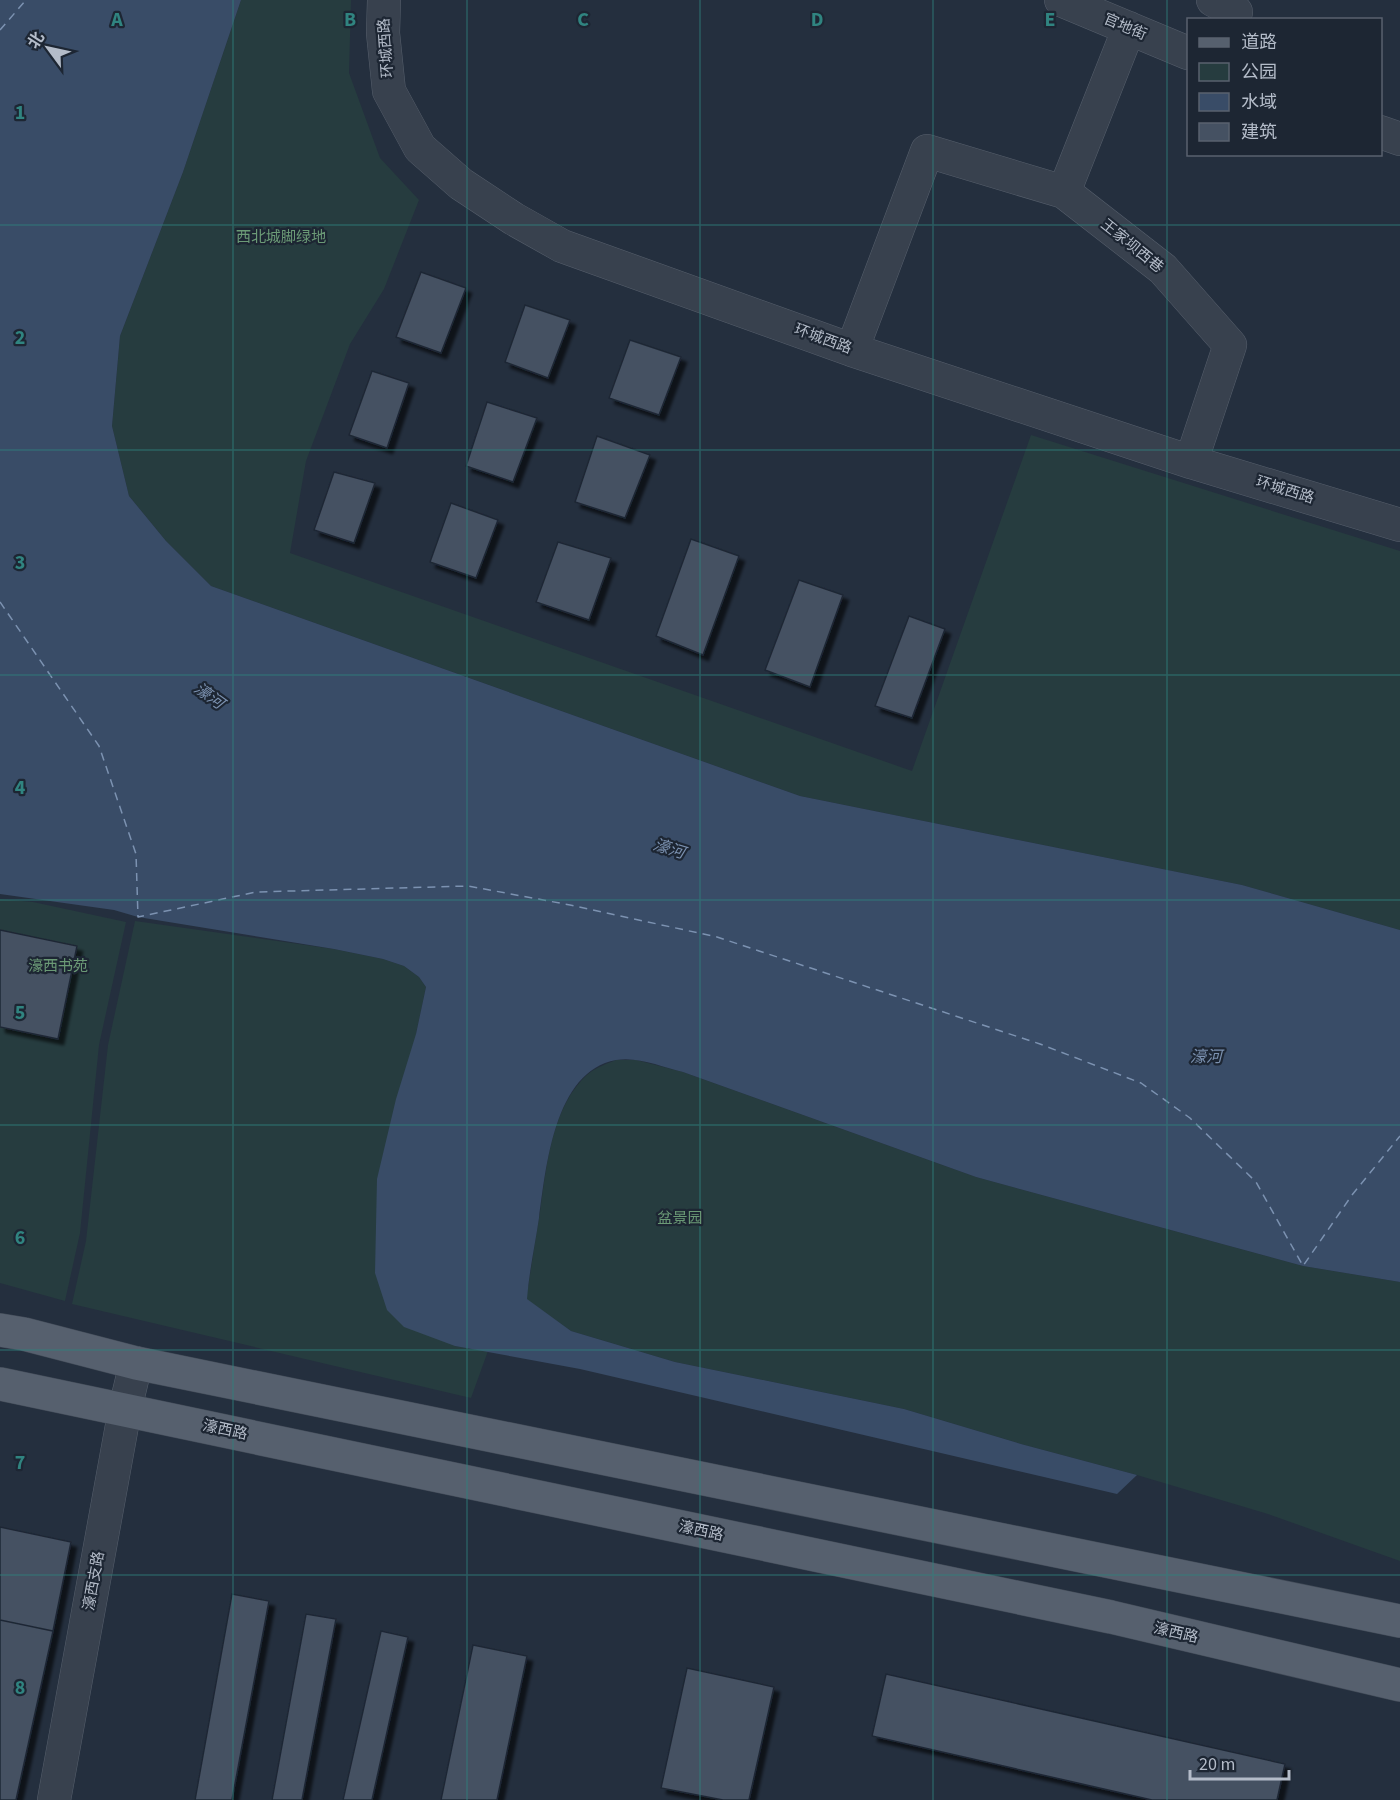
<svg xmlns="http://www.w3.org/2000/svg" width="1400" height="1800" viewBox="0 0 1400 1800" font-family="'Source Sans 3','Noto Sans SC',sans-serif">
  <defs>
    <filter id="shadow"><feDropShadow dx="5.5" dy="5.5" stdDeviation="1.5" flood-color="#0009"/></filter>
  </defs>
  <rect width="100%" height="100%" fill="#242f3e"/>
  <path fill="#263c3f" d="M 241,0 L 351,0 L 349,73 L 380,158 L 419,200 L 384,289 L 350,344 L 306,461 L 290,553 L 912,771 L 1031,435 L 1400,551 L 1400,930 L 1242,885 L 800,796 L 211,586 L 166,541 L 129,496 L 112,426 L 120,336 L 183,172 Z
    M 0,899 L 33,902 L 126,922 L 99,1045 L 80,1233 L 65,1301 L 0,1283 Z
    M 135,921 L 334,949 L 383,959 L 404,966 L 419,977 L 426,987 L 416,1034 L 455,1346 L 488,1351 L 471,1398 L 72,1304 L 86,1241 L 108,1045 Z
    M 616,1060 L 636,1060 L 683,1072 L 976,1177 L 1303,1266 L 1400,1282 L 1400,1561 L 1268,1514 L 1137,1475 L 1021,1444 L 904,1409 L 675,1362 L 571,1331 L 526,1299 C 531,1270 535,1241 540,1212 C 546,1169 551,1114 581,1081 C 590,1070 603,1065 616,1060 Z"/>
  <path fill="#394c67" d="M 0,0 L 241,0 L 183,172 L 120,336 L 112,426 L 129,496 L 166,541 L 211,586 L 800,796 L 1242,885 L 1400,930 L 1400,1282 L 1303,1266 L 976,1177 L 683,1072 C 662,1067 638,1056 616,1060 C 554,1071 546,1168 539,1218 C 535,1245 529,1272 527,1299 L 571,1331 L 675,1362 L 904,1409 L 1021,1444 L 1137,1475 L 1117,1494 L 580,1369 L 455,1346 L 404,1327 L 387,1310 L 375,1273 L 377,1179 L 396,1099 L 416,1034 L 426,987 L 419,977 L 404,966 L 383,959 L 334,949 L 138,917 L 114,910 L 0,894 Z"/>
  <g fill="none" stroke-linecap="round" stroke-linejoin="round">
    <path stroke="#7c92b1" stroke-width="1.5" stroke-dasharray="8 6" stroke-linecap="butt" d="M 0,30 L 26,0
      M 0,602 L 99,746 L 136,854 L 138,917 L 256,892 L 468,886 L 570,905 L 717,937 L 1040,1044 L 1141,1083 L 1190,1118 L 1256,1182 L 1303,1266 L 1352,1195 L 1400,1136"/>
  </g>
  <path fill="#455162" stroke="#1f2835" stroke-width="1.5" filter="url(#shadow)" d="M 421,272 L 466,288 L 441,353 L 396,337 Z
    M 525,305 L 570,320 L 548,378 L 505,362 Z
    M 630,340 L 681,357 L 659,415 L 609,398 Z
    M 372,371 L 409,383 L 387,448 L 349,435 Z
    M 487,402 L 537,418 L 513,482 L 466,466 Z
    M 597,436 L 650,455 L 625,518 L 575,502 Z
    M 334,472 L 375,483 L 354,543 L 314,530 Z
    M 451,503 L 498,520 L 476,578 L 430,562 Z
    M 691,539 L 739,556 L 703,655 L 656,636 Z
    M 558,542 L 611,558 L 589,620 L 536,602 Z
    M 799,580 L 843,595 L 810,687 L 765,670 Z
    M 909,616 L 945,629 L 912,718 L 875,706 Z
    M 0,930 L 77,946 L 58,1039 L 0,1027 Z
    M 0,1527 L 71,1542 L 53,1631 L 0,1620 Z
    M 232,1594 L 269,1601 L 232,1800 L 195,1800 Z
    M 306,1614 L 336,1619 L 302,1800 L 272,1800 Z
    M 0,1620 L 53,1631 L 16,1800 L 0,1800 Z
    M 381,1631 L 408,1637 L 372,1800 L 343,1800 Z
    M 473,1645 L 527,1656 L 497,1800 L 441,1800 Z
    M 687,1668 L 774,1687 L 749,1800 L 723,1800 L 661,1788 Z
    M 886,1674 L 1285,1764 L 1277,1800 L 1152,1800 L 872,1736 Z"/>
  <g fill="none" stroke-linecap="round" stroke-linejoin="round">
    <defs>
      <path id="minor" d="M 384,0 L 383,33 L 389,91 L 420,148 L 461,184 L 514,219 L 562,246 L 852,350 L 1191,462 L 1400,525
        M 1061,0 L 1188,53
        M 1213,0 L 1236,12 L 1234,20
        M 1129,28 L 1064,192 L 1163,269 L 1230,345 L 1191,462
        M 1380,132 L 1400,139
        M 852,350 L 927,151 L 1064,192
        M 54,1800 L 125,1409 L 136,1363"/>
      <path id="major" d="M 0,1330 L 24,1334 L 136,1363 L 1400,1621
        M 0,1384 L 1111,1617 L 1400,1685"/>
    </defs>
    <use href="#minor" stroke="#565f6c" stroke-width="34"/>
    <use href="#major" stroke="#414a57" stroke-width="34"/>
    <use href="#minor" stroke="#38414e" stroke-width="33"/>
    <use href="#major" stroke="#56606e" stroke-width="33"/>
  </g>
  <path fill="none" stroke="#308480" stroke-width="1.5" stroke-opacity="0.55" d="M 233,0 L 233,1800M 467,0 L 467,1800M 700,0 L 700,1800M 933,0 L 933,1800M 1167,0 L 1167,1800M 0,225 L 1400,225M 0,450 L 1400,450M 0,675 L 1400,675M 0,900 L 1400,900M 0,1125 L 1400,1125M 0,1350 L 1400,1350M 0,1575 L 1400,1575"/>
  <g text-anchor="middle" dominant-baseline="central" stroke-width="4.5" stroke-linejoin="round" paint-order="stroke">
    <g font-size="15" fill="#b4bcc9" stroke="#1d2633">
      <text transform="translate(1125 27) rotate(23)">官地街</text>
      <text transform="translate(386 48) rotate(-94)">环城西路</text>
      <text transform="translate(1132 246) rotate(39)">王家坝西巷</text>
      <text transform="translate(823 339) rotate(20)">环城西路</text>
      <text transform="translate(1285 490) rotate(17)">环城西路</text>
      <text transform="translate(225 1430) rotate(12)">濠西路</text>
      <text transform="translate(701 1531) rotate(12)">濠西路</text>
      <text transform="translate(94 1581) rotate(-80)">濠西支路</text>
      <text transform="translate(1176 1633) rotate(13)">濠西路</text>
    </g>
    <g font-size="15" fill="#6b9a76" stroke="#1d2633">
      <text x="281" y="237">西北城脚绿地</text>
      <text x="58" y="966">濠西书苑</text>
      <text x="680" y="1218">盆景园</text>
    </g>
    <g font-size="16" font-style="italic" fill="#7c92b1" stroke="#1d2633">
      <text transform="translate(209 696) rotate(36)">濠河</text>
      <text transform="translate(669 849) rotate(17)">濠河</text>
      <text x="1206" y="1057">濠河</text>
    </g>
  </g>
  <g font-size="20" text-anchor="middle" font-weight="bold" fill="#308480" stroke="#1d2633" stroke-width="4.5" stroke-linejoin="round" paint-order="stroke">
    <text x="117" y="26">A</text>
    <text x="350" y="26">B</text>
    <text x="583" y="26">C</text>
    <text x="817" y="26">D</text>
    <text x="1050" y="26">E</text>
    <text x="20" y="119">1</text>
    <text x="20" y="344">2</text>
    <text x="20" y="569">3</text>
    <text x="20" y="794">4</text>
    <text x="20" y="1019">5</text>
    <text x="20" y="1244">6</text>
    <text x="20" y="1469">7</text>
    <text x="20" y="1694">8</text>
  </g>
  <rect x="1187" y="18" width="195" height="138" fill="#1d2633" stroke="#59626f" stroke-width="1.5"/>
  <rect x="1199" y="38" width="30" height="9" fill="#56606e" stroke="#59626f" stroke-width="1.5"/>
  <text x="1241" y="48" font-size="18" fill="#b4bcc9">道路</text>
  <rect x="1199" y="63" width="30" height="18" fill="#263c3f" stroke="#59626f" stroke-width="1.5"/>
  <text x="1241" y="78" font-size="18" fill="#b4bcc9">公园</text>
  <rect x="1199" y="93" width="30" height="18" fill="#394c67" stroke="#59626f" stroke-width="1.5"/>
  <text x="1241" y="108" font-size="18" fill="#b4bcc9">水域</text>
  <rect x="1199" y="123" width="30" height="18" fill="#455162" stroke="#59626f" stroke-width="1.5"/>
  <text x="1241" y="138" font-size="18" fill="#b4bcc9">建筑</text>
  <g transform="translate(48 48) rotate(303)" stroke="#1d2633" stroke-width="4.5" paint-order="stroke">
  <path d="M0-4.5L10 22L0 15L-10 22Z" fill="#b4bcc9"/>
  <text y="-9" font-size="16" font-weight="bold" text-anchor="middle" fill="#b4bcc9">北</text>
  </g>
  <path d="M1190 1770v9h99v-9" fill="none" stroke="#b4bcc9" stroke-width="3"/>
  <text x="1199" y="1770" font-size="18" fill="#b4bcc9" stroke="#1d2633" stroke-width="4.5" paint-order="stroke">20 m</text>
</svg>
